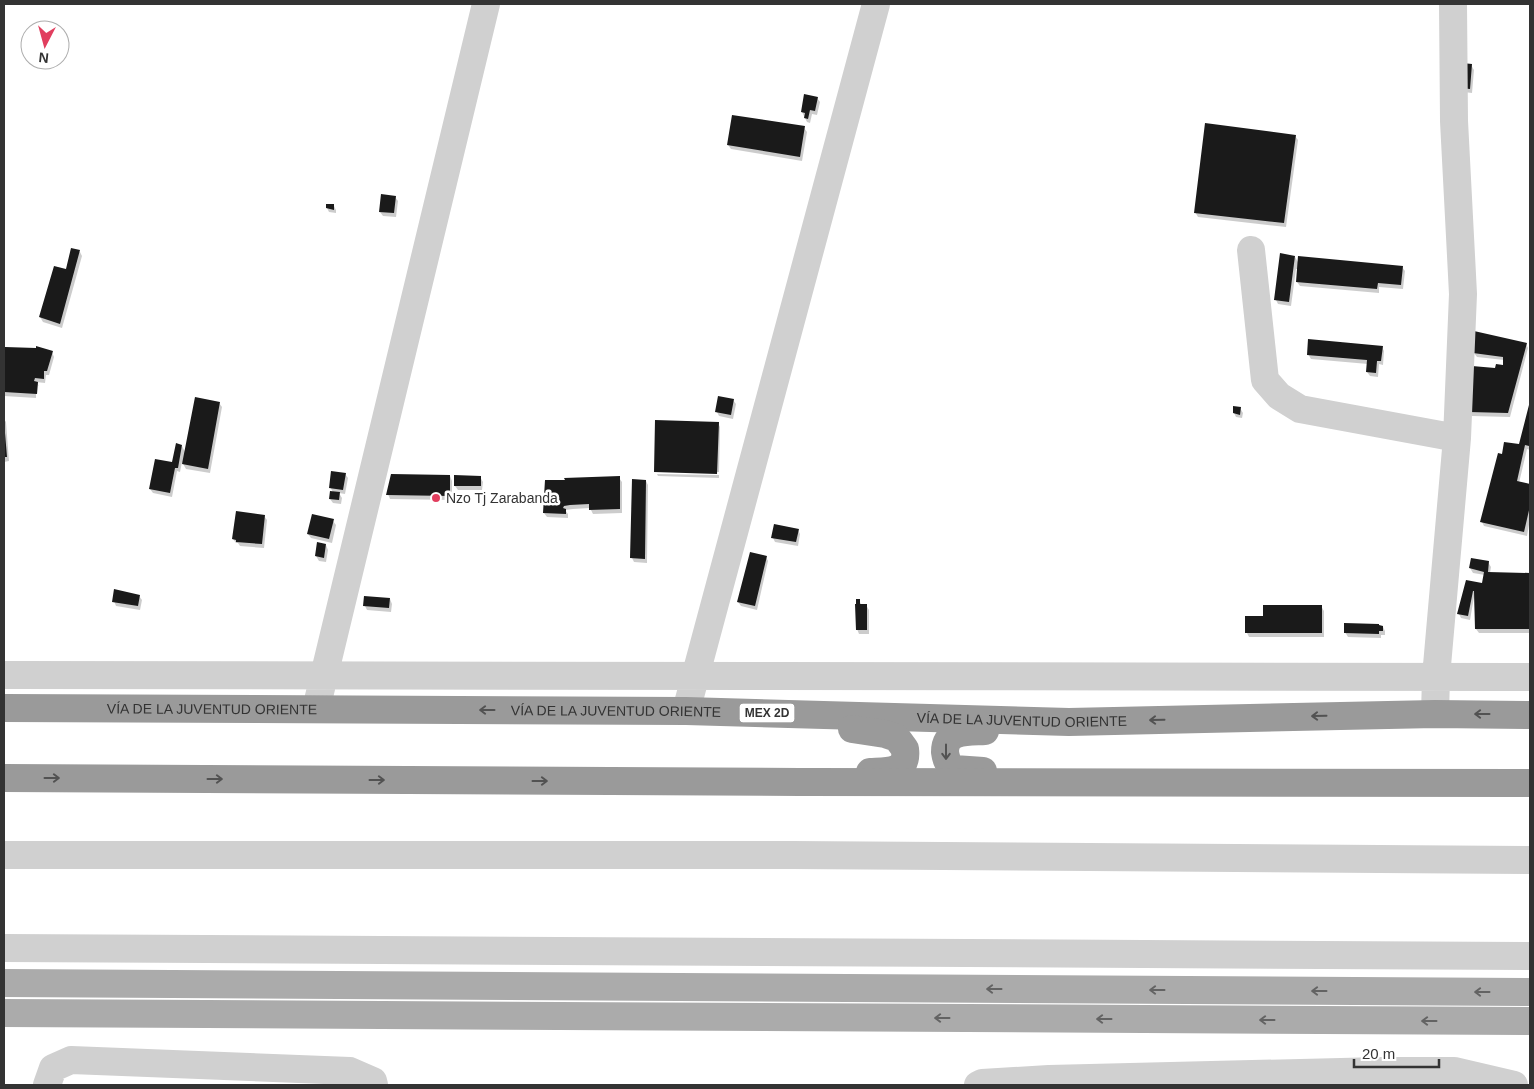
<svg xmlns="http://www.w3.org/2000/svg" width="1534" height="1089" viewBox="0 0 1534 1089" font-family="Helvetica,sans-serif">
  <rect width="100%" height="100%" fill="#fff"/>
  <path fill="#0003" d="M 1471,65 L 1474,70 L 1472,93 L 1464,92 Z
    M 817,98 L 820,102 L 817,115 L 812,114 L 810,123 L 807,122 L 802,112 Z
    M 804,128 L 807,132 L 802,161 L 731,149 L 728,145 Z
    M 1295,136 L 1298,140 L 1286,227 L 1198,217 L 1195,212 Z
    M 382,195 L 395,197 L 398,201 L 396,217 L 383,216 L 380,212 Z
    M 334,206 L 336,210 L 336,213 L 329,212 L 327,208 Z
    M 71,250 L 80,252 L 82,256 L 62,328 L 43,322 L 40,317 L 66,271 Z
    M 1295,257 L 1299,264 L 1402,267 L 1405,271 L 1403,289 L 1379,287 L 1379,293 L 1300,286 L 1297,282 L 1298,269 L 1296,269 L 1291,306 L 1278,304 L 1276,300 Z
    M 1526,344 L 1528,348 L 1510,417 L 1472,416 L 1470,411 L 1496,370 L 1504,366 L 1504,360 L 1477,357 L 1474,353 Z
    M 1382,347 L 1384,351 L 1383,365 L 1379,364 L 1378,377 L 1370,376 L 1367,372 L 1368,364 L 1311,359 L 1308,354 Z
    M 52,352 L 54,357 L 49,375 L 46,375 L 45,383 L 36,382 L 39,386 L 36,384 L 36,398 L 4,396 L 4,381 Z
    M 733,400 L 736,404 L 733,419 L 719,416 L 717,412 Z
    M 219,403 L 222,407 L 210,473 L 186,469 L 182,462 L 180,472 L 177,471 L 172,497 L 153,493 L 150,489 L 173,464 L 182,446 L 185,452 Z
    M 1530,403 L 1530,450 L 1527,449 L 1519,483 L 1530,485 L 1530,519 L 1527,536 L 1484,526 L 1482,522 L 1503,455 L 1520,446 Z
    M 1240,408 L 1243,413 L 1242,418 L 1236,417 L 1234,413 Z
    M 4,419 L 6,422 L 9,461 L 4,462 Z
    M 657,421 L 718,423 L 720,427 L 719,472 L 656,471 L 656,473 L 656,472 Z
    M 345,474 L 348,478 L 345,494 L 339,493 L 342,498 L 341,504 L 333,503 L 330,499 L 333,492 L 330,487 Z
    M 657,474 L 719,475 L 719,478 L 658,476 Z
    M 450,476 L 452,481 L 452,500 L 390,499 L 388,494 Z
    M 455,477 L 480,477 L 483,482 L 482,490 L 458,490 L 455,486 Z
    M 619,478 L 622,482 L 622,513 L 593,514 L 590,508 L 573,509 L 565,510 L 568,514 L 568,518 L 547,517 L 544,513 Z
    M 646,481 L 648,485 L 647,563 L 634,562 L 632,558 Z
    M 264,516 L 267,520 L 264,548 L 240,546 L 238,543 L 236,543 L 233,539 Z
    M 333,521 L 336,525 L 332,543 L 311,538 L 308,534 Z
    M 798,530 L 800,534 L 798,546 L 775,542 L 773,538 Z
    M 326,545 L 328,550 L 326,562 L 319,561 L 316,556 Z
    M 766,557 L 768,561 L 757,610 L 741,606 L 738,602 Z
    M 1488,562 L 1491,567 L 1490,573 L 1530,574 L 1530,633 L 1479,633 L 1476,629 L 1474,597 L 1470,620 L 1461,618 L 1459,614 L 1467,581 L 1483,585 L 1485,575 L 1473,573 L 1470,568 Z
    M 139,596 L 142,600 L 140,610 L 116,606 L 114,601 Z
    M 390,599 L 392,604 L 391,612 L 367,610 L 365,606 Z
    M 859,601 L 862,605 L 866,605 L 869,610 L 869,634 L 859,634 L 857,629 Z
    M 1321,606 L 1324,611 L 1324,637 L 1249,637 L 1247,633 Z
    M 1383,627 L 1385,631 L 1385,635 L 1381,635 L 1381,638 L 1348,637 L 1345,632 Z"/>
  <path fill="#1a1a1a" d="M 1462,63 L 1472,64 L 1470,89 L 1460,88 Z
    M 804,94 L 818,97 L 815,111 L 810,110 L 808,119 L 804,118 L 805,113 L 801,112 Z
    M 732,115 L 805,126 L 800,157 L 727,145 Z
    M 1205,123 L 1296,135 L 1284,223 L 1194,213 Z
    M 381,194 L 396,196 L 394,213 L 379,212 Z
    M 326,204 L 334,204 L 334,210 L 326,208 Z
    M 71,248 L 80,250 L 60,324 L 39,317 L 54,266 L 66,269 Z
    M 1280,253 L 1295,256 L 1289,302 L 1274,300 Z
    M 1298,256 L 1403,266 L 1401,285 L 1378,283 L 1377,289 L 1296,282 Z
    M 1474,331 L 1527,343 L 1508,413 L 1469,412 L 1472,366 L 1495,368 L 1496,364 L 1503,365 L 1503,357 L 1473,353 Z
    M 1308,339 L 1383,346 L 1381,361 L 1377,361 L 1376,373 L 1366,372 L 1367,360 L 1307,355 Z
    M 36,346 L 53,351 L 47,371 L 44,371 L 44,379 L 35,378 L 34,381 L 38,382 L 37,394 L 4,392 L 5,347 L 36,348 Z
    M 718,396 L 734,399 L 731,415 L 715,412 Z
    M 195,397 L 220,402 L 208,469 L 182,464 Z
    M 1530,401 L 1530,443 L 1529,446 L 1525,445 L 1517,481 L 1530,484 L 1530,506 L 1524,532 L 1480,522 L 1498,453 L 1502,454 L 1504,442 L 1519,444 Z
    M 1233,406 L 1241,407 L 1240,415 L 1233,413 Z
    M 655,420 L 719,422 L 717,474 L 654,472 Z
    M 4,433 L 5,433 L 7,457 L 4,457 Z
    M 176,443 L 182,445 L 178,468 L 175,468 L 170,493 L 149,489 L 155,459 L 172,462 Z
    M 331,471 L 346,473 L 343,490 L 329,488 Z
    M 391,474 L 450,475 L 450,496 L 386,495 Z
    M 454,475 L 481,476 L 481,486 L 454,486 Z
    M 620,476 L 620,509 L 589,510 L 589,504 L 570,505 L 564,506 L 563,508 L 566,509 L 566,514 L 543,513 L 545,480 L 565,480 L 564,478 Z
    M 632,479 L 646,480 L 645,559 L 630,558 Z
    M 330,491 L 340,492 L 339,500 L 329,499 Z
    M 236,511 L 265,515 L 262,544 L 236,542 L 236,540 L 232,539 Z
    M 312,514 L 334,519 L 329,539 L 307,534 Z
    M 774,524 L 799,529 L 796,542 L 771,538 Z
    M 317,542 L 326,544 L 324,558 L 315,556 Z
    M 750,552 L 767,556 L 755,606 L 737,602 Z
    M 1471,558 L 1489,561 L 1488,572 L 1530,573 L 1530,629 L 1475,629 L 1474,591 L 1473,591 L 1468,616 L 1457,614 L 1466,580 L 1482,583 L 1484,572 L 1469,568 Z
    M 114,589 L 140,595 L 138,606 L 112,602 Z
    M 364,596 L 390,598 L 389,608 L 363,606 Z
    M 856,599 L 860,599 L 860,604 L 867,604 L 867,630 L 856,630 L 855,604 L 856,604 Z
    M 1263,605 L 1322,605 L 1322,633 L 1245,633 L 1245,616 L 1263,616 Z
    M 1344,623 L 1379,624 L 1379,625 L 1383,626 L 1383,631 L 1379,631 L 1379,634 L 1344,633 Z"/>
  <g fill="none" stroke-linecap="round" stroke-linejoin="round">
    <path stroke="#d0d0d0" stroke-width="28" d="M 1251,250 L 1265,380 L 1279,396 L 1300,409 L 1457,438
      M 4,675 L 1530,677
      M 316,709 L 486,4
      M 686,711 L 876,4
      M 1435,714 L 1436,677 L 1457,438 L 1463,294 L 1454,121 L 1453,4
      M 4,855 L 793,855 L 1530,860
      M 4,948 L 1530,956
      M 47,1085 L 53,1068 L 71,1060 L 350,1071 L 373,1081 L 374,1085
      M 978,1085 L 982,1083 L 1049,1079 L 1381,1071 L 1454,1071 L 1514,1085"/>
    <path stroke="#ababab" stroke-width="28" d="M 4,983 L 1530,992
      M 4,1013 L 1530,1021"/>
    <g stroke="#9a9a9a" stroke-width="28">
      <path id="s1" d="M 4,708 L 686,711 L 1069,722 L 1435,714 L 1530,715"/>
      <path d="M 852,729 L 885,734 L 897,738 L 905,749 C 908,773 888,771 870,772"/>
      <path d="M 983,771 L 954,769 C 948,764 946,760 945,752 C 945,729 969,732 985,731"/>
      <path d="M 4,778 L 800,782 L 1530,783"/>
    </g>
  </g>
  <defs><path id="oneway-shaft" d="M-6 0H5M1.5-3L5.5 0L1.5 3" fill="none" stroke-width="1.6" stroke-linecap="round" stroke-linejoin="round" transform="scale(1.25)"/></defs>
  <g stroke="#525252">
    <use href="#oneway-shaft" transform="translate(487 710) rotate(-180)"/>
    <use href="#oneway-shaft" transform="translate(1482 714) rotate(-180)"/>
    <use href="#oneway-shaft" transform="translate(1319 716) rotate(179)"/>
    <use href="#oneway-shaft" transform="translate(1157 720) rotate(179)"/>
    <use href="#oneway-shaft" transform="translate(946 752) rotate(90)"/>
    <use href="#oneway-shaft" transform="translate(52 778)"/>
    <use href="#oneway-shaft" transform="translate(215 779)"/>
    <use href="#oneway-shaft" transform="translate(377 780)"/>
    <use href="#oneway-shaft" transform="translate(540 781)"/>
  </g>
  <g stroke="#636363">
    <use href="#oneway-shaft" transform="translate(994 989) rotate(-180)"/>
    <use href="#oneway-shaft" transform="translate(1157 990) rotate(-180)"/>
    <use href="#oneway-shaft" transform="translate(1319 991) rotate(-180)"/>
    <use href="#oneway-shaft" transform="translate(1482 992) rotate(-180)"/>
    <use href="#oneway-shaft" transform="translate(942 1018) rotate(-180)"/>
    <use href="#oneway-shaft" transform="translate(1104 1019) rotate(-180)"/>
    <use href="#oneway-shaft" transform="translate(1267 1020) rotate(-180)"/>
    <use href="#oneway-shaft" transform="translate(1429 1021) rotate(-180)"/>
  </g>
  <circle fill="#e13e5e" stroke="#fff" stroke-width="2" cx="436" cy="498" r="5"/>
  <g text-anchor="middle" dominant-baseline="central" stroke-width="5" stroke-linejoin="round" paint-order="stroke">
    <rect fill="#fff" stroke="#707070" stroke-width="1" x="739.5" y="703.5" width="55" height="19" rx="4"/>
    <g font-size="12" font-weight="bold" fill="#333">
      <text x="767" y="713">MEX 2D</text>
    </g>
    <g font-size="14" fill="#333" stroke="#fff" text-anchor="start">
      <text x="446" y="498">Nzo Tj Zarabanda</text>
    </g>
    <g font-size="14" fill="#333" stroke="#fff">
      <text stroke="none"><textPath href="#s1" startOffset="208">VÍA DE LA JUVENTUD ORIENTE</textPath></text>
      <text stroke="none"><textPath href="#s1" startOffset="612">VÍA DE LA JUVENTUD ORIENTE</textPath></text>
      <text stroke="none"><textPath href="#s1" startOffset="1018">VÍA DE LA JUVENTUD ORIENTE</textPath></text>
    </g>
  </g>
  <rect width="1534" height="1089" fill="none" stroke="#333333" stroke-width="10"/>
  <g transform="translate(45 45) rotate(186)"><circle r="24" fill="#ffffff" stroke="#adadad"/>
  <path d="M0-4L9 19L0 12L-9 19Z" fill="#e13e5e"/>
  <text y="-8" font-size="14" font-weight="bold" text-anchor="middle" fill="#333333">N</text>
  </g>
  <path d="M1354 1059v8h85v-8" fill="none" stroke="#333333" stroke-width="2.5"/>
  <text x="1362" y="1059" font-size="15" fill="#333333" stroke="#ffffff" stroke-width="4" paint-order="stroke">20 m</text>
</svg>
